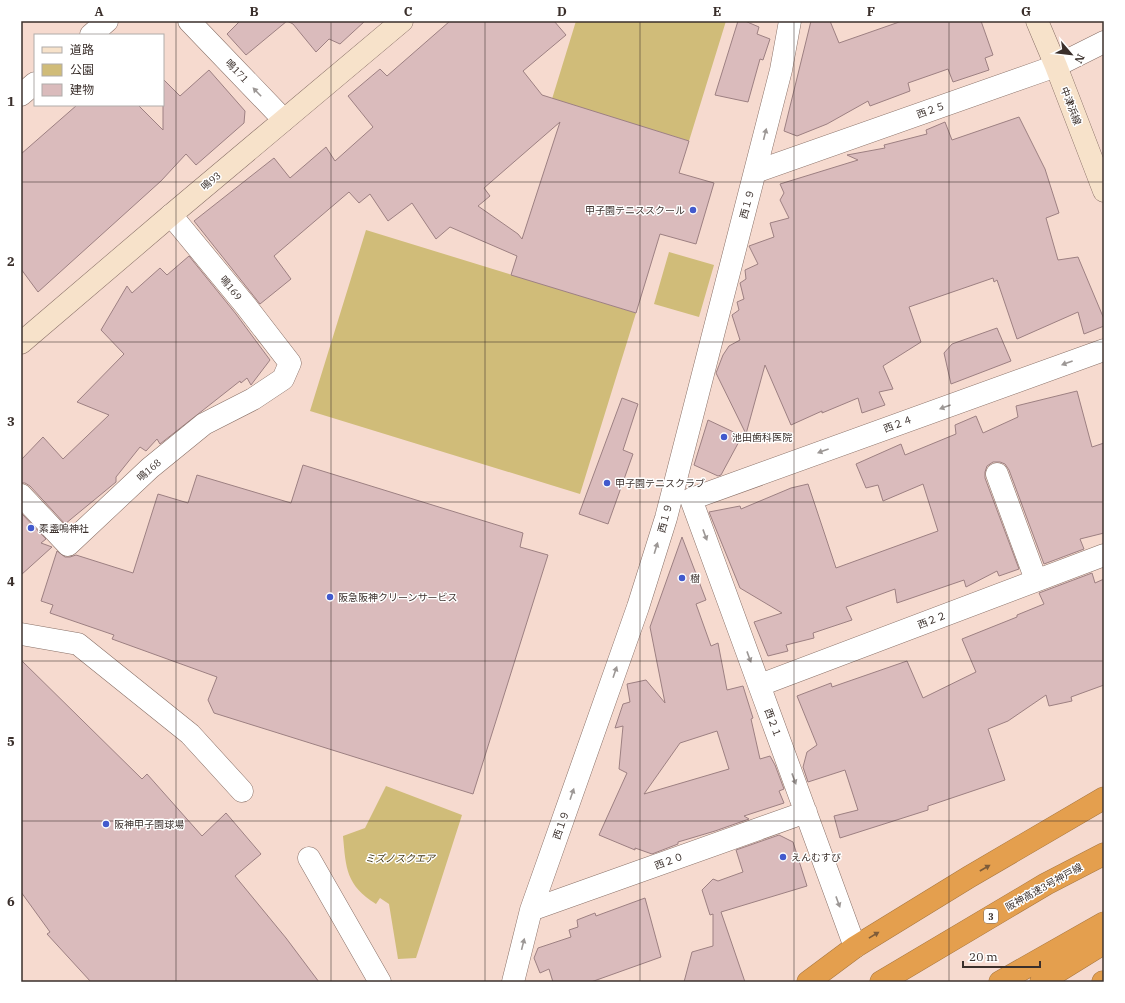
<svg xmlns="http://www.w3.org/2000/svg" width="1125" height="1003" viewBox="0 0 1125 1003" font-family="'IBM Plex Serif','Noto Sans JP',serif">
  <rect width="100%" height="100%" fill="#f6dacf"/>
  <path fill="#d0bc79" d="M 576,21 L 726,21 L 689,141 L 552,99 Z
    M 366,230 L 636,313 L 580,494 L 310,411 Z
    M 669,252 L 714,265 L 699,317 L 654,304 Z
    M 386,786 L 462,815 L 416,958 L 398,959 L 389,904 L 380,898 L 376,904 C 346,885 346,869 343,836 L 365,828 Z"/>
  <path fill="#dabbbc" stroke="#9d8082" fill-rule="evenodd" d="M 240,21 L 287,21 L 246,55 L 227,34 Z
    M 287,21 L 365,21 L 340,44 L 329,39 L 316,52 L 293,24 Z
    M 450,21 L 554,21 L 566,35 L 523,71 L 542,95 L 689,141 L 679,173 L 714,183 L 696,244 L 660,234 L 636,313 L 511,275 L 517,256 L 450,227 L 436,239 L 412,203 L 388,221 L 370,194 L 359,203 L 349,192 L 274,256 L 291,279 L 260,304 L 194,221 L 274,158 L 290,178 L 326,147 L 335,161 L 373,127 L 348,96 L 380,69 L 387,76 ZM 560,122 L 522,239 L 518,234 L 478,206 L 490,196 L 484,188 Z
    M 738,21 L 745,21 L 759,27 L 757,34 L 770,39 L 763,60 L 760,59 L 748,102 L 715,95 Z
    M 811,21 L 830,21 L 839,43 L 902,21 L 981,21 L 993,55 L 985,58 L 989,70 L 953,82 L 948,69 L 908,83 L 910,91 L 870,106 L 868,101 L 827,124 L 797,136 L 784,131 Z
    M 209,70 L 245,111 L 244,123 L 196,165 L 186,154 L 161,181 L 38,292 L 21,269 L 21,154 L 77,105 L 138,105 L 163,130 L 163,79 L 180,96 Z
    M 1019,117 L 1045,169 L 1059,213 L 1046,218 L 1058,260 L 1078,257 L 1104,319 L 1104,326 L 1084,334 L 1078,312 L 1017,339 L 997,280 L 994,282 L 993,278 L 909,307 L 921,342 L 883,366 L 893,389 L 879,392 L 885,405 L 862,413 L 858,398 L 822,413 L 822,411 L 791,425 L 765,365 L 746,434 L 716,373 L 723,355 L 729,346 L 740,340 L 732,315 L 739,310 L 737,302 L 744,299 L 740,283 L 746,279 L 745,270 L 758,264 L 749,246 L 774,237 L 770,223 L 789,218 L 780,200 L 784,193 L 780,184 L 858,160 L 847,155 L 885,148 L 884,145 L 927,134 L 926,130 L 945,122 L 952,140 Z
    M 189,256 L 236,314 L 270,360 L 251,385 L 247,378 L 241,383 L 240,381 L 160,444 L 157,439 L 146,451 L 140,447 L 116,477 L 116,482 L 65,524 L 30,486 L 25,483 L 21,483 L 21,460 L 43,437 L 63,459 L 109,415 L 77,402 L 124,354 L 101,330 L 127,286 L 132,293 L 160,268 L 167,275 Z
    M 997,328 L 1011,361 L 951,384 L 944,353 L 952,344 Z
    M 1077,391 L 1092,447 L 1104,443 L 1104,533 L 1080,539 L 1084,549 L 1044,564 L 1009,470 L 1005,464 L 1000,462 L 993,462 L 987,466 L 985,472 L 985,478 L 1019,569 L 999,576 L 997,571 L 966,587 L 964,580 L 897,603 L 895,589 L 846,607 L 852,620 L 813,633 L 814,638 L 786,645 L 788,651 L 768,656 L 754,622 L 782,613 L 740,588 L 709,512 L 740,506 L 741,509 L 791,488 L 808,484 L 836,568 L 938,531 L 923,484 L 883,501 L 878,485 L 866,488 L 856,464 L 901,444 L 905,455 L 956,434 L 955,425 L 976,416 L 983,433 L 1018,417 L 1016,406 Z
    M 622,398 L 638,404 L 623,450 L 633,454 L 608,524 L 579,514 Z
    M 708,420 L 742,436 L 721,475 L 718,476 L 694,465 Z
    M 303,465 L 523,533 L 520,547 L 548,555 L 473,794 L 214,713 L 208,700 L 217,677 L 112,639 L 114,635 L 50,613 L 53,605 L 41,601 L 57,551 L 65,557 L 70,557 L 76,555 L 133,573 L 158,494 L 188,503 L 197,475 L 291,503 Z
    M 21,513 L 46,539 L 41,543 L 52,547 L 21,575 Z
    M 682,537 L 706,600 L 696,604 L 711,646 L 718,643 L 727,690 L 743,686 L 753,718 L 751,719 L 760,759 L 770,756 L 775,765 L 784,789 L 779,791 L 784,803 L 744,816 L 749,819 L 715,831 L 678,842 L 678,844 L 652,854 L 635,848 L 635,850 L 599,835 L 627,773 L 619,769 L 623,726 L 615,728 L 623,704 L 630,702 L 627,684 L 646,680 L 665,703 L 650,627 ZM 717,731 L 729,769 L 644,794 L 680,743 Z
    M 1092,573 L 1095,583 L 1104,579 L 1104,685 L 1071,697 L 1072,701 L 1049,706 L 1046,695 L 1008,721 L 988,729 L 1005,780 L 928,806 L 928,810 L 840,838 L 834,816 L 858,810 L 845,770 L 808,782 L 803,767 L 807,752 L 817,745 L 797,696 L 831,683 L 832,687 L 907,661 L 923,698 L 976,672 L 962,639 L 1017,617 L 1017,615 L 1044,604 L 1039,593 Z
    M 21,660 L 142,779 L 147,774 L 202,836 L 226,813 L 261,854 L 235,876 L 286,938 L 319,982 L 91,982 L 47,934 L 50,932 L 21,892 Z
    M 779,835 L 793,842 L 807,886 L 721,912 L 745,982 L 684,982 L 692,952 L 713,946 L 713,914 L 710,915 L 702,890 L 713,879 L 718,881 L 743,872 L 736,850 Z
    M 645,898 L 661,957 L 591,982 L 553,982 L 549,969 L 540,973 L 534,958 L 538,948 L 571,937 L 569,930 L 578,927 L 577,920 L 595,913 L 596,916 Z"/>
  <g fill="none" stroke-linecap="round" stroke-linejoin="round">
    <defs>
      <path id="street" d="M 189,21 L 284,120
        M 91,35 L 107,21
        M 21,95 L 35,83
        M 755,172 L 1056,66 L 1104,42
        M 997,474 L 1036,580
        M 21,495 L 68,545 L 150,468 L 204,424 L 253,399 L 283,379 L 290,363 L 246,306 L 171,215
        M 691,499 L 855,947
        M 691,499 L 1104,350
        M 21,634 L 78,644 L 190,734 L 242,791
        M 760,685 L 1104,555
        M 309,858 L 380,982
        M 531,910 L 806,812
        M 513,982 L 531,910 L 638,607 L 666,518 L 781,70 L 790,21"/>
      <path id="secondary" d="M 1037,21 L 1056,66 L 1104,191
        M 21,343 L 171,215 L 402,21"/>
      <path id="highway" d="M 808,982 L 855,947 L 969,877 L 1104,798
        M 881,982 L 1046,884 L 1104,854
        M 1000,982 L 1104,923
        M 1041,982 L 1104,943
        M 1103,982 L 1104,982"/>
    </defs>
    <use href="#street" stroke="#897067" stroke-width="23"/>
    <use href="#secondary" stroke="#897067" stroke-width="23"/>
    <use href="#highway" stroke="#a87842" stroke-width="23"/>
    <use href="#street" stroke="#fff" stroke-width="22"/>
    <use href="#secondary" stroke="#f7e2ca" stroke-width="22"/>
    <use href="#highway" stroke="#e49f4e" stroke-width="22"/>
  </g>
  <defs><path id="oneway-solid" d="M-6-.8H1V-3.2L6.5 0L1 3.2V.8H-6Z"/></defs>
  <g fill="#9c9795">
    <use href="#oneway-solid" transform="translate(257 92) rotate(-134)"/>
    <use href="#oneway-solid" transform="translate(765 134) rotate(-76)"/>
    <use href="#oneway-solid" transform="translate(1067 363) rotate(160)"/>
    <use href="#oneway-solid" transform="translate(945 407) rotate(160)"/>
    <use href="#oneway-solid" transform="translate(823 451) rotate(160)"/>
    <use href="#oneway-solid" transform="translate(705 535) rotate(70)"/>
    <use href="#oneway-solid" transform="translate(656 548) rotate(-73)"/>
    <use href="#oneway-solid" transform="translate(749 657) rotate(70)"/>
    <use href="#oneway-solid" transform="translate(615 672) rotate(-71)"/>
    <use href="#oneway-solid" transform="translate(794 779) rotate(70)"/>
    <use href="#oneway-solid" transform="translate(572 794) rotate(-71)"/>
    <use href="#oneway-solid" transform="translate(838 902) rotate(70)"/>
    <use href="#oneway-solid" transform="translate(523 944) rotate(-76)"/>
  </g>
  <g fill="#7e5c39">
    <use href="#oneway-solid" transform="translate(985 868) rotate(-30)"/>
    <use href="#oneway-solid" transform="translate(874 935) rotate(-31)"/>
  </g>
  <path fill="none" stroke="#3a2f2b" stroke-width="1" stroke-opacity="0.55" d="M 176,21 L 176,982M 331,21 L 331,982M 485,21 L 485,982M 640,21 L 640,982M 794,21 L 794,982M 949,21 L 949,982M 21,182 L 1104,182M 21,342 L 1104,342M 21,502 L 1104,502M 21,661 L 1104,661M 21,821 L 1104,821"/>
  <g fill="#425acd" stroke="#fff" stroke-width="1.5">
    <circle cx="693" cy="210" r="4"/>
    <circle cx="724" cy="437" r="4"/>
    <circle cx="607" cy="483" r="4"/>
    <circle cx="31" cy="528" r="4"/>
    <circle cx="682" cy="578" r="4"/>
    <circle cx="330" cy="597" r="4"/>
    <circle cx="106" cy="824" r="4"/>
    <circle cx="783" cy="857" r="4"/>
  </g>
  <g text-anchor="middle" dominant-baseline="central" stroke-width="3" stroke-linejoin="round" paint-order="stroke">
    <rect fill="#fff" stroke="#756d6b" stroke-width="1" x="984" y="909" width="14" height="14" rx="3"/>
    <g font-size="9" font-weight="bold" fill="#3a2f2b">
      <text x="991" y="916">3</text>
    </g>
    <g font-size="10" fill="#3a2f2b" stroke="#fff">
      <text transform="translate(237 71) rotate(46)">鳴171</text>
      <text transform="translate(1071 106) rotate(69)">中津浜線</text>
      <text transform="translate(931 110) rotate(-19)">西２５</text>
      <text transform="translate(211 181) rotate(-40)">鳴93</text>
      <text transform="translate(747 204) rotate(-75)">西１９</text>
      <text transform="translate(231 288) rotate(51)">鳴169</text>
      <text transform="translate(898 424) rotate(-20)">西２４</text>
      <text transform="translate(149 470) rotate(-41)">鳴168</text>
      <text transform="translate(665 518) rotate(-75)">西１９</text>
      <text transform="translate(932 620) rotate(-21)">西２２</text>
      <text transform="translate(773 723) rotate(70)">西２１</text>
      <text transform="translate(561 825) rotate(-71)">西１９</text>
      <text transform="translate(669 861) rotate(-20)">西２０</text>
      <text transform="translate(1044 887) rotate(-29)">阪神高速3号神戸線</text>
    </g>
    <g font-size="10" fill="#3a2f2b" stroke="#fff" text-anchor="start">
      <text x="685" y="210" text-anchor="end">甲子園テニススクール</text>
      <text x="732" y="437">池田歯科医院</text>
      <text x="615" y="483">甲子園テニスクラブ</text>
      <text x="39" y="528">素盞嗚神社</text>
      <text x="690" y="578">樹</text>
      <text x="338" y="597">阪急阪神クリーンサービス</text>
      <text x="114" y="824">阪神甲子園球場</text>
      <text x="791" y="857">えんむすび</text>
    </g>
    <g font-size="10" font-style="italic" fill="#403612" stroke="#fff">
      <text x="400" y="858">ミズノスクエア</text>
    </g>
  </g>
  <rect width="1125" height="1003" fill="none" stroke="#ffffff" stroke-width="44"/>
  <rect x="34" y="34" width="130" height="72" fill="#ffffff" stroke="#b0acaa"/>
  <rect x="42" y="47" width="20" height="6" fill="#f7e2ca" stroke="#b0acaa"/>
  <text x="70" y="54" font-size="12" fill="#3a2f2b">道路</text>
  <rect x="42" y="64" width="20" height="12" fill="#d0bc79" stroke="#b0acaa"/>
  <text x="70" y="74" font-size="12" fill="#3a2f2b">公園</text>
  <rect x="42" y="84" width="20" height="12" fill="#dabbbc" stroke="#b0acaa"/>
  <text x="70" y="94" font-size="12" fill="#3a2f2b">建物</text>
  <g transform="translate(1071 54) rotate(118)" stroke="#ffffff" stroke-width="3" paint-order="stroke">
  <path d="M0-3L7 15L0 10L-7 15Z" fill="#3a2f2b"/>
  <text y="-6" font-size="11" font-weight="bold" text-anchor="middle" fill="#3a2f2b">N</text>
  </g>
  <path d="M963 961v6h77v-6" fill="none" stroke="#3a2f2b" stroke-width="2"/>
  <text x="969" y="961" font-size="12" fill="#3a2f2b" stroke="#ffffff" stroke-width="3" paint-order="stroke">20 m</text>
  <rect x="22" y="22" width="1081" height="959" fill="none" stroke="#3a2f2b" stroke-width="1.5"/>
  <g font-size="13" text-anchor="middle" font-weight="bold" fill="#3a2f2b">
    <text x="99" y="16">A</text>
    <text x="254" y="16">B</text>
    <text x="408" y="16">C</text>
    <text x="562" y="16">D</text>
    <text x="717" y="16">E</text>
    <text x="871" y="16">F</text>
    <text x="1026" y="16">G</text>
    <text x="11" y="106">1</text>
    <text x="11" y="266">2</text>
    <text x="11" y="426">3</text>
    <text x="11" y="586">4</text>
    <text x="11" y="746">5</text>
    <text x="11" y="906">6</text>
  </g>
</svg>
